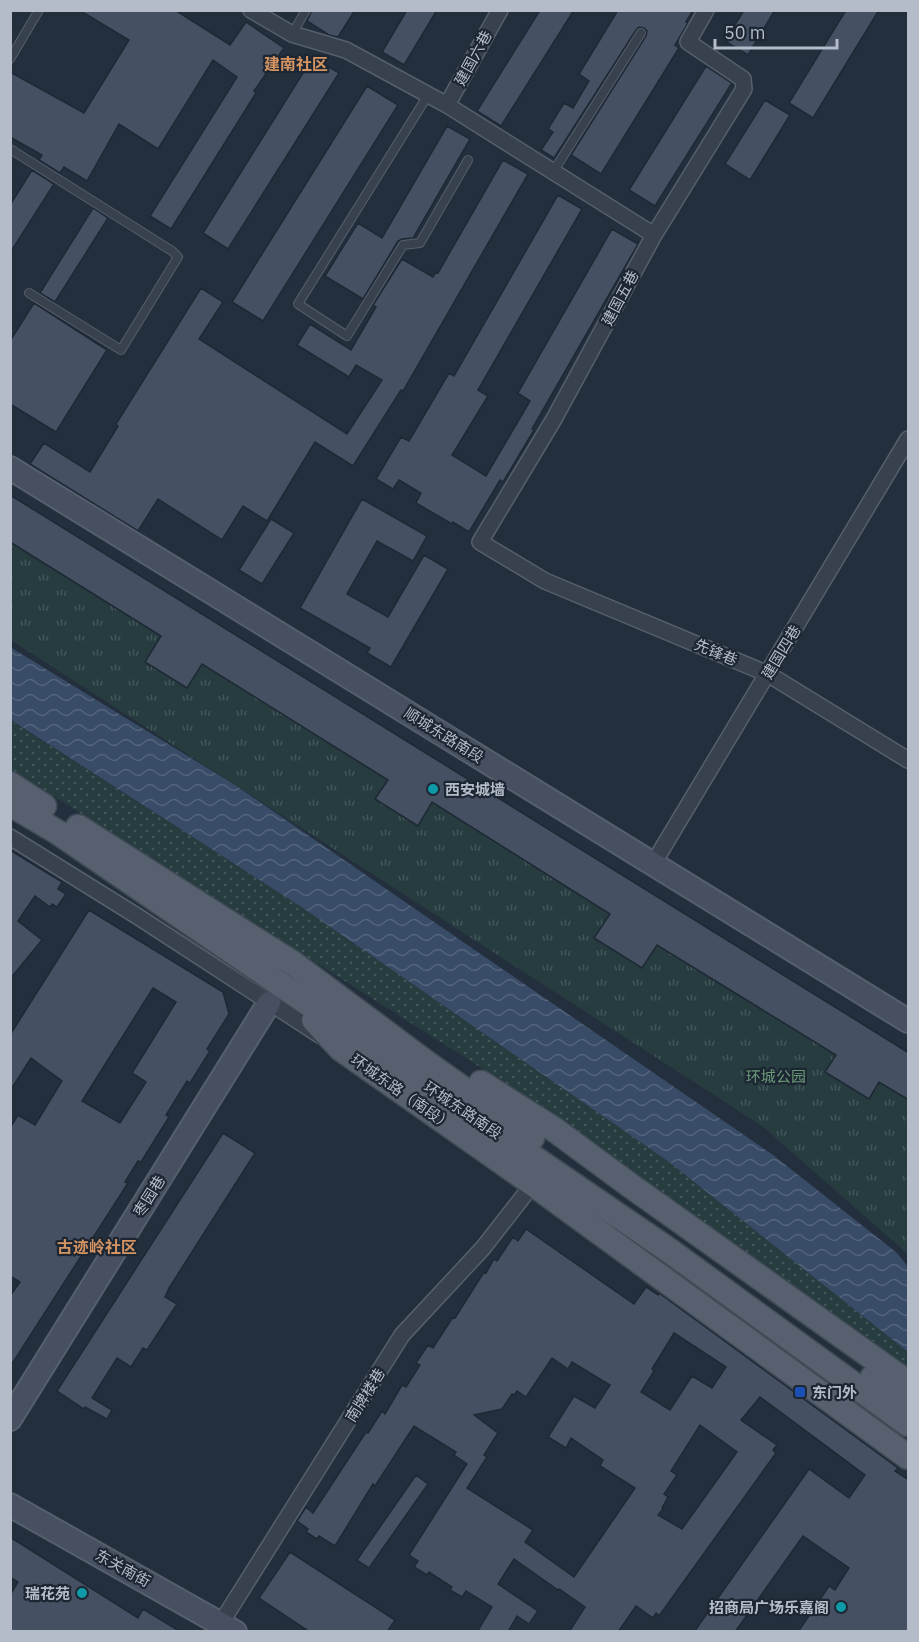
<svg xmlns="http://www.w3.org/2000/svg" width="919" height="1642" viewBox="0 0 919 1642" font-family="'IBM Plex Sans','Noto Sans SC',sans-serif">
  <defs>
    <pattern id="grass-dots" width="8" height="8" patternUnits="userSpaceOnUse" patternTransform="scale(1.5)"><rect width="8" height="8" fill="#263c3f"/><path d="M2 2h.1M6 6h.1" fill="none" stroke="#435659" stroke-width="1.8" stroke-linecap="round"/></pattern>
    <pattern id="park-tufts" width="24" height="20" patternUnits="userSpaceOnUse" patternTransform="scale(1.5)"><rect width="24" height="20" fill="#263c3f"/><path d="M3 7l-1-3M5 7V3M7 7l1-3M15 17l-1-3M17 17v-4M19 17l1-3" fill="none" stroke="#435659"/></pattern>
    <pattern id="water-waves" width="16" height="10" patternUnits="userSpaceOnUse" patternTransform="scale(1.5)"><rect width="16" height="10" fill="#394c67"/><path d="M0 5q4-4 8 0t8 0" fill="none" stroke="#53647b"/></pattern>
  </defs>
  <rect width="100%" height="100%" fill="#242f3e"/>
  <path fill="url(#grass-dots)" d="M 10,720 L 303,908 L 669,1162 L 908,1352 L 908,1379 L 643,1183 L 562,1119 L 11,769 Z"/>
  <path fill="url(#park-tufts)" d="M 10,542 L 161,636 L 145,662 L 186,688 L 202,664 L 388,780 L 376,799 L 417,826 L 432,802 L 610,914 L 594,938 L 642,968 L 657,945 L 836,1055 L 869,1098 L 879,1082 L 908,1100 L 908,1254 L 762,1126 L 11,640 Z"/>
  <path fill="url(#water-waves)" d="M 10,647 L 235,785 L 773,1155 L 897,1253 L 908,1267 L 908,1352 L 669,1162 L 303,908 L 11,720 Z"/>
  <path fill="#455162" stroke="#1f2835" stroke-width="1.5" fill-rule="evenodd" d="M 79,10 L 175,10 L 230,45 L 246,22 L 284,48 L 254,91 L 256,93 L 171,229 L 150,216 L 237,77 L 213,60 L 158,149 L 119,124 L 87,181 L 64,167 L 60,173 L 39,160 L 42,155 L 10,137 L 10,72 L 84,113 L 129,40 Z
    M 312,10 L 355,10 L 338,37 L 329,35 L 307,21 Z
    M 407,10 L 437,10 L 404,65 L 382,52 Z
    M 540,10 L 574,10 L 501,126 L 477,111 Z
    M 618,10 L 693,10 L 686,22 L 688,23 L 675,45 L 679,48 L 601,174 L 571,155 L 646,36 L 647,31 L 644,28 L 639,27 L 636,30 L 554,158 L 541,150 L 553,132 L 548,129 L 564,103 L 573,108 L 589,81 L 579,74 Z
    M 744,10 L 775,10 L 748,55 L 725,41 Z
    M 846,10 L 879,10 L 813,118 L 789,103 Z
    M 313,57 L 339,73 L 228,249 L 203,233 Z
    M 706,66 L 732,83 L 655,206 L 629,190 Z
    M 367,86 L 398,105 L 263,321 L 232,302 Z
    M 765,100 L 790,115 L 750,180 L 725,164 Z
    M 447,126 L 470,139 L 413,238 L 402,239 L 398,241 L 363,299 L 325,276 L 358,223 L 382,238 Z
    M 503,160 L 528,174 L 403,391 L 401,390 L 353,466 L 315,442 L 267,521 L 243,506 L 222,540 L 158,499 L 138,531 L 30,464 L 44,443 L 90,472 L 118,426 L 116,424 L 201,288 L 223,302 L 199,339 L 347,434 L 382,380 L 356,365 L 349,377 L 297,345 L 310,324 L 351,350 L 376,307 L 373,305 L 402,259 L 433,277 L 436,272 L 438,273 Z
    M 32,170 L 54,184 L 10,253 L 10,205 Z
    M 558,195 L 582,209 L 478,390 L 488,396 L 452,455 L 486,476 L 530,401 L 518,393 L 612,229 L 638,244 L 532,429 L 534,430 L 503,482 L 500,480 L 469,532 L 453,522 L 452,524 L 416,503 L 421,493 L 399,480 L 393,489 L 376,479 L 401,437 L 409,441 L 449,373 L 454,376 Z
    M 93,208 L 108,218 L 55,302 L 40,293 Z
    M 34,303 L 107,350 L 56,432 L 10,404 L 10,341 Z
    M 10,495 L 909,1053 L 909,1100 L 879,1082 L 869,1099 L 825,1072 L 836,1055 L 657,945 L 642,968 L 594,938 L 610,914 L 432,802 L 418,826 L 375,799 L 388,780 L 202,664 L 187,688 L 145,662 L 161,636 L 10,542 Z
    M 362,499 L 427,536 L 413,561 L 377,541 L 347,594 L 388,617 L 424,555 L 448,569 L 391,667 L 367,653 L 370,648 L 300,608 Z
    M 271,519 L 294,533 L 262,584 L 239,570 Z
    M 10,850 L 62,882 L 58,889 L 66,894 L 57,907 L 52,904 L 50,907 L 35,896 L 26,909 L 18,921 L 42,940 L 10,979 Z
    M 89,910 L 223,992 L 229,1014 L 207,1049 L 210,1051 L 190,1083 L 187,1081 L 166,1115 L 169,1117 L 141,1162 L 138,1161 L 125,1182 L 128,1183 L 10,1367 L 10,1296 L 20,1282 L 10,1276 L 10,1128 L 18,1115 L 35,1125 L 62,1081 L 31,1058 L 10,1091 L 10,1035 ZM 153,988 L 176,1002 L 132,1073 L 146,1082 L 120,1123 L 82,1101 Z
    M 223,1133 L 255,1153 L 169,1288 L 165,1297 L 177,1304 L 147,1350 L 143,1348 L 131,1367 L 117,1358 L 92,1398 L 112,1410 L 107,1419 L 85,1407 L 84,1409 L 57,1391 Z
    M 526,1229 L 634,1304 L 646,1287 L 658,1295 L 659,1293 L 898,1468 L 895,1471 L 909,1480 L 909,1632 L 798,1632 L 829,1586 L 835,1590 L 849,1568 L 803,1536 L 735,1632 L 694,1632 L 809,1469 L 849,1498 L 865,1475 L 760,1397 L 741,1420 L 777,1445 L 773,1450 L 776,1453 L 659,1616 L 656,1613 L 653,1618 L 636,1606 L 618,1632 L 569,1632 L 585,1607 L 559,1589 L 558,1590 L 514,1559 L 498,1584 L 538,1611 L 529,1624 L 517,1616 L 508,1632 L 477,1632 L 492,1607 L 466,1591 L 462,1597 L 450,1590 L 452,1587 L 429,1572 L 427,1575 L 414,1567 L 418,1561 L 409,1555 L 467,1464 L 454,1455 L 456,1452 L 414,1426 L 375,1486 L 373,1484 L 335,1546 L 319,1536 L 317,1539 L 306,1532 L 308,1529 L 297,1521 L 306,1507 L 313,1513 L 366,1432 L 368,1433 L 382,1411 L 385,1414 L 402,1385 L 406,1387 L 420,1365 L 416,1363 L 428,1345 L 433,1348 L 453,1317 L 455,1318 L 484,1272 L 486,1273 L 494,1259 L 497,1261 L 513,1237 L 518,1241 ZM 674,1333 L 726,1367 L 712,1388 L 692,1376 L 670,1410 L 641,1392 L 654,1371 L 652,1369 ZM 552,1358 L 568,1369 L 572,1362 L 610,1385 L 595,1408 L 574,1396 L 548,1437 L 566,1448 L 571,1438 L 603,1460 L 600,1466 L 635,1488 L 574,1577 L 525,1542 L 533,1530 L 467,1488 L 487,1457 L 484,1455 L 498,1433 L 474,1415 L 502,1409 L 512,1394 L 514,1395 L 517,1391 L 526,1397 ZM 700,1425 L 737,1452 L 682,1529 L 658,1515 L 663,1509 L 662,1508 L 668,1497 L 664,1494 L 677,1475 L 671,1471 Z
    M 416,1475 L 428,1484 L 369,1568 L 357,1560 Z
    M 10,1537 L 138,1618 L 143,1609 L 181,1632 L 10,1632 L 10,1595 L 18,1582 L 10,1577 Z
    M 290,1552 L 395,1620 L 387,1632 L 310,1632 L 259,1598 Z"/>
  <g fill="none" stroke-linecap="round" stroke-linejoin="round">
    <defs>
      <path id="lane" d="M 292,34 L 306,10
        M 10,59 L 39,10
        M 428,95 L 298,304 L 347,336 L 403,245 L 420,243 L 468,160
        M 10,149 L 172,251 L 178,257 L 121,350 L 29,293
        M 553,172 L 641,33"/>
      <path id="street" d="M 251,10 L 292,34 L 346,50 L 447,105 L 654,235
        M 706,10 L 688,42 L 743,79 L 744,89 L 654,235 L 554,419 L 480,542 L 545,581 L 768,674 L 908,760
        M 447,105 L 500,10
        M 10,837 L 137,916 L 321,1036
        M 653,864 L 908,439
        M 221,1623 L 402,1335 L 483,1248 L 533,1184"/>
      <path id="secondary" d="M 10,468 L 908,1021
        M 10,1419 L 269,1003
        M 10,1505 L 235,1632"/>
      <path id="primary" d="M 10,784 L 44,806
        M 10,804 L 59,833 L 670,1251 L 908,1424
        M 78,827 L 294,964 L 424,1061 L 532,1138
        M 314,1020 L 341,1049 L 533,1184 L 908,1457
        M 481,1083 L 555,1130 L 631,1186 L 904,1380
        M 872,1378 L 908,1403"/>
    </defs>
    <use href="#lane" stroke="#565f6c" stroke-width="10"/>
    <use href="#street" stroke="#565f6c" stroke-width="18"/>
    <use href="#secondary" stroke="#565f6c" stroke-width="26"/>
    <use href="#primary" stroke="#414a57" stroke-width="27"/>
    <use href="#lane" stroke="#38414e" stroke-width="8"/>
    <use href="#street" stroke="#38414e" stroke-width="15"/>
    <use href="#secondary" stroke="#465061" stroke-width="22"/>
    <use href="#primary" stroke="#56606e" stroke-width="24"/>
  </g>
  <g fill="#0f9aa8" stroke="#1d2633" stroke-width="2">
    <circle cx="433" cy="789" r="6"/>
    <circle cx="82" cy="1593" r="6"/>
    <circle cx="841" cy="1607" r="6"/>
  </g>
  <rect fill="#1a4fb4" stroke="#1d2633" stroke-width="2" x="794" y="1386" width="12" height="12" rx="3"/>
  <g text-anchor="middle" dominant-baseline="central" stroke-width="4.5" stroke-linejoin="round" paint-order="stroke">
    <g font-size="15" fill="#b4bcc9" stroke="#1d2633">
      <text transform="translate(473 58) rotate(-61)">建国六巷</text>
      <text transform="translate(620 298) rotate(-62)">建国五巷</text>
      <text transform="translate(716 652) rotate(23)">先锋巷</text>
      <text transform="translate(781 652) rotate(-59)">建国四巷</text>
      <text transform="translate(444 735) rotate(32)">顺城东路南段</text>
      <text transform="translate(402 1092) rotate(35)">环城东路（南段）</text>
      <text transform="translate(463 1110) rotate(34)">环城东路南段</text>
      <text transform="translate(149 1196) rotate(-58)">枣园巷</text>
      <text transform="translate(365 1395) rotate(-58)">南牌楼巷</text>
      <text transform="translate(123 1568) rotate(29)">东关南街</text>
    </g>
    <g font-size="15" font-weight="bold" fill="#b4bcc9" stroke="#1d2633" text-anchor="start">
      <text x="445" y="789">西安城墙</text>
      <text x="812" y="1392">东门外</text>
      <text x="70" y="1593" text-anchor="end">瑞花苑</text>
      <text x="829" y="1607" text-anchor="end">招商局广场乐嘉阁</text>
    </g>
    <g font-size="15" fill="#6b9a76" stroke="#1d2633">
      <text x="776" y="1076">环城公园</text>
    </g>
    <g font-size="16" font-weight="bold" fill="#d59563" stroke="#1d2633">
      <text x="296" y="64">建南社区</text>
      <text x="97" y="1247">古迹岭社区</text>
    </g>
  </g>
  <rect width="919" height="1642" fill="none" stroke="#b4bcc9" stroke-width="24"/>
  <path d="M715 39v9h122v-9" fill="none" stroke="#b4bcc9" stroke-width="3"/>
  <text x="724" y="39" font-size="18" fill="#b4bcc9" stroke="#1d2633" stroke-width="4.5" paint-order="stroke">50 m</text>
</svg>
